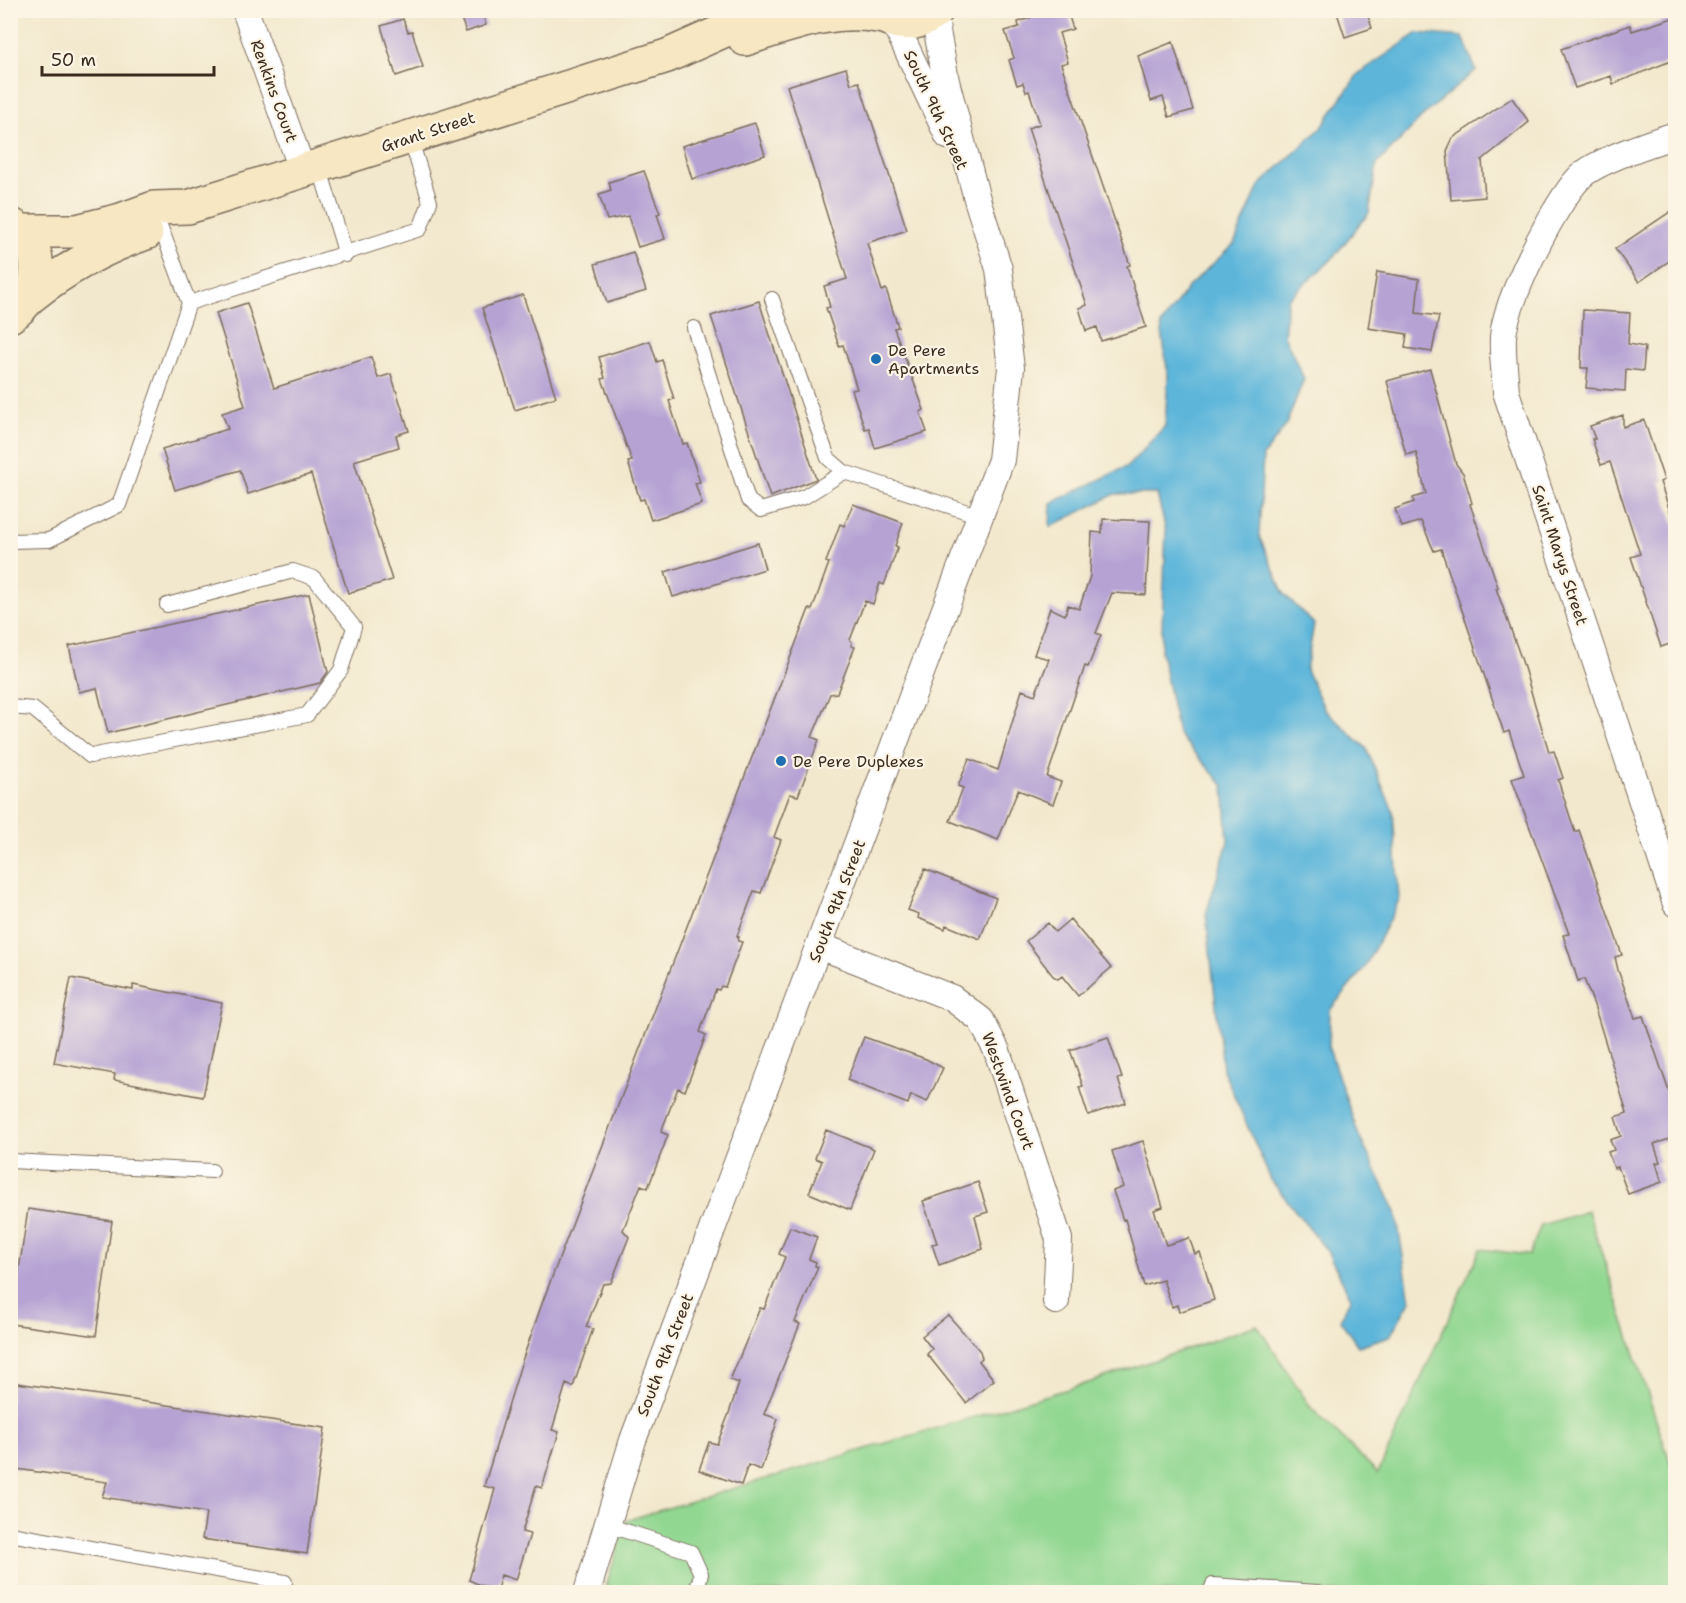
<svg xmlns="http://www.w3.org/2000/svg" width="1686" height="1603" viewBox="0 0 1686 1603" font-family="'Shantell Sans',sans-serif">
  <rect width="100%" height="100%" fill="#fcf5e5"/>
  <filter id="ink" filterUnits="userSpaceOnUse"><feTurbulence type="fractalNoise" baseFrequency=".0167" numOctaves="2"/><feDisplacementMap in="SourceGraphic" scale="12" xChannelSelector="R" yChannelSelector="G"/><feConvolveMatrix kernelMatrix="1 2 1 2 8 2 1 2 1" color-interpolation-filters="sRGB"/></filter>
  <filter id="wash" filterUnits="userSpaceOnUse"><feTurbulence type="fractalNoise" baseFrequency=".008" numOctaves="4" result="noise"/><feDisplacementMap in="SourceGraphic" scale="24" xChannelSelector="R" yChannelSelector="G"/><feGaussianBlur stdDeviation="1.35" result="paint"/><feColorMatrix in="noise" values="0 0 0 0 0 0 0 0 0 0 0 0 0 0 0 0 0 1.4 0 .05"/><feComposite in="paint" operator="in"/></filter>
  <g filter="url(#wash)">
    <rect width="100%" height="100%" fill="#f2e8cd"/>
    <path fill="#91d791" stroke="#668058" stroke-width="1.5" d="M 1588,1211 L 1675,1477 L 1675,1592 L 604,1592 L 627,1520 L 1088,1383 L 1257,1325 L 1311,1408 L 1378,1473 L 1480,1249 L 1529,1255 L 1541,1225 Z"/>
    <path fill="#5db6da" stroke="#4c707c" stroke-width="1.5" d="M 1418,33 L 1463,37 L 1476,70 L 1426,113 L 1377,164 L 1369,213 L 1331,260 L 1288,299 L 1284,335 L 1304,379 L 1285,427 L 1263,456 L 1259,536 L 1284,594 L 1314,624 L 1306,670 L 1325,710 L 1366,748 L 1393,811 L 1399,900 L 1365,967 L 1330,1010 L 1329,1049 L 1359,1136 L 1396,1212 L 1410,1301 L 1390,1336 L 1358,1346 L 1340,1320 L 1351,1298 L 1327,1251 L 1271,1180 L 1223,1070 L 1206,914 L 1228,842 L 1224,786 L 1178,734 L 1161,652 L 1166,531 L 1157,494 L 1115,494 L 1050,527 L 1051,503 L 1128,466 L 1165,426 L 1168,376 L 1161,325 L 1189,286 L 1234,244 L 1259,186 L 1321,128 L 1358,74 Z"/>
    <g id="blocks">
      <path fill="#b6a3d4" d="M 458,10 L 481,10 L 486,25 L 466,32 Z
        M 1028,10 L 1067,10 L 1073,29 L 1059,33 L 1068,62 L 1061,64 L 1130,265 L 1127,266 L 1146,327 L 1101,341 L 1097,327 L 1086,331 L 1079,308 L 1087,305 L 1028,128 L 1040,124 L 1029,91 L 1026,92 L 1023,83 L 1017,85 L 1009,60 L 1014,58 L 1005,31 L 1019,27 L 1018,22 L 1030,18 Z
        M 1336,10 L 1366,10 L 1372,28 L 1345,37 Z
        M 1676,17 L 1676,59 L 1613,84 L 1611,76 L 1575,88 L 1561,49 L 1630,25 L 1632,31 Z
        M 403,19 L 408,32 L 412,31 L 423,67 L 396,76 L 381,26 Z
        M 1173,42 L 1193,110 L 1169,117 L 1163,97 L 1151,101 L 1138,56 Z
        M 846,68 L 851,84 L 859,82 L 907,230 L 867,243 L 882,291 L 886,289 L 898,327 L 894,328 L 924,410 L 920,412 L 927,432 L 875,448 L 869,428 L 865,429 L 852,390 L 857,389 L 843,345 L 839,346 L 826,308 L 830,307 L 824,286 L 847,279 L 787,86 Z
        M 1512,98 L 1529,122 L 1482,160 L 1485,197 L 1451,200 L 1447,151 L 1453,138 Z
        M 755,123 L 765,155 L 692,179 L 682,146 Z
        M 644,171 L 660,213 L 657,214 L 665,239 L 638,247 L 628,216 L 607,220 L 599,194 L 611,190 L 609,182 Z
        M 1676,208 L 1676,256 L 1639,282 L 1615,249 Z
        M 633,252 L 646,291 L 607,303 L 595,264 Z
        M 1377,272 L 1419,279 L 1416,313 L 1439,316 L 1432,352 L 1405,348 L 1407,334 L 1368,328 Z
        M 523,295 L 556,397 L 515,410 L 482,308 Z
        M 759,301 L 816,479 L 770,497 L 711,316 Z
        M 247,303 L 274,388 L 371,357 L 378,378 L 391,374 L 409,431 L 396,435 L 399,447 L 354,461 L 392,580 L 348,593 L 311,474 L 248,494 L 240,470 L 175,490 L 162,449 L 228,429 L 222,413 L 245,406 L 216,313 Z
        M 1583,310 L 1630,313 L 1628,344 L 1645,347 L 1643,371 L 1626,369 L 1625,391 L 1586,388 L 1588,368 L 1581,368 Z
        M 650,341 L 657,362 L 662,360 L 674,399 L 669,401 L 683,444 L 687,443 L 700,482 L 695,483 L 702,504 L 651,520 L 644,499 L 640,500 L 628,462 L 632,461 L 602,379 L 605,378 L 599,357 Z
        M 1430,369 L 1456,464 L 1463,473 L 1472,503 L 1470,504 L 1498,587 L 1496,588 L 1522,661 L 1549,752 L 1554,751 L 1563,778 L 1558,780 L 1575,832 L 1579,830 L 1622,955 L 1615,957 L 1618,970 L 1635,1018 L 1643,1016 L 1676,1112 L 1676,1137 L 1654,1144 L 1660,1162 L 1656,1163 L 1662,1182 L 1628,1194 L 1618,1167 L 1614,1168 L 1608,1152 L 1614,1150 L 1610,1140 L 1621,1136 L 1615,1117 L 1627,1113 L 1594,1005 L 1584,979 L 1578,981 L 1563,935 L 1569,934 L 1512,779 L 1524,775 L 1509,731 L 1504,733 L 1441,549 L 1434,551 L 1421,521 L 1402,527 L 1395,509 L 1414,502 L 1413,498 L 1426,494 L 1416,452 L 1406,455 L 1387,381 Z
        M 1623,415 L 1623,427 L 1644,420 L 1664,480 L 1660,482 L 1676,529 L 1676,642 L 1661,647 L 1631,557 L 1640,554 L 1628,517 L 1610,462 L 1601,465 L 1592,439 L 1595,439 L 1590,426 Z
        M 853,504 L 903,523 L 895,546 L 898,547 L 884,585 L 880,583 L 873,604 L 865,601 L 850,640 L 852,642 L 851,646 L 855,647 L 837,693 L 830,694 L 812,737 L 819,740 L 798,796 L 790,794 L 774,837 L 781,840 L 761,893 L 754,891 L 737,936 L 739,937 L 738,941 L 742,942 L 725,987 L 721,986 L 719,990 L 716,989 L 700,1032 L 706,1035 L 685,1091 L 678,1088 L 661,1132 L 668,1135 L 648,1188 L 641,1185 L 623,1230 L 629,1237 L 611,1283 L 603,1284 L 586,1327 L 593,1329 L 573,1387 L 566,1384 L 552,1430 L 559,1432 L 542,1488 L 536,1486 L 522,1532 L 530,1534 L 516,1580 L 501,1575 L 497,1590 L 480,1585 L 469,1580 L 495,1489 L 484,1486 L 521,1364 L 544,1298 L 809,609 L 812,610 L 829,563 L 826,562 L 832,546 L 840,524 L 844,526 Z
        M 1103,519 L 1150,521 L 1146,595 L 1112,593 L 1096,633 L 1101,635 L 1088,667 L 1085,666 L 1047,777 L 1061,782 L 1053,804 L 1018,790 L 998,840 L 950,821 L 963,788 L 958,786 L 969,759 L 998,770 L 1022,690 L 1035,695 L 1049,659 L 1034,655 L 1050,608 L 1065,615 L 1068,605 L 1079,609 L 1090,576 L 1092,532 L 1102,533 Z
        M 758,543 L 765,569 L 673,597 L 665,572 Z
        M 309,594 L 328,672 L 320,683 L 108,733 L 97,688 L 79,692 L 69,646 Z
        M 925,869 L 996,898 L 980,939 L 946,925 L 945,929 L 918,918 L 919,914 L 908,910 Z
        M 1070,919 L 1111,968 L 1078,996 L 1062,976 L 1058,979 L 1053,976 L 1026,941 L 1048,923 L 1055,932 Z
        M 71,978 L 133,990 L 133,985 L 222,1003 L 203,1097 L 114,1080 L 115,1074 L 54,1063 Z
        M 864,1037 L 926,1059 L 943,1068 L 927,1102 L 911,1095 L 908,1104 L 847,1080 Z
        M 1108,1037 L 1122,1078 L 1118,1079 L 1126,1103 L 1088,1115 L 1079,1087 L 1083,1086 L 1070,1050 Z
        M 826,1130 L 874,1149 L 850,1210 L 809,1193 L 822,1161 L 815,1158 Z
        M 1143,1141 L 1163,1207 L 1154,1210 L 1166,1245 L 1189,1238 L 1195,1254 L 1200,1252 L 1214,1300 L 1179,1312 L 1177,1305 L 1172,1307 L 1163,1280 L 1144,1286 L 1125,1219 L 1123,1220 L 1113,1191 L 1123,1187 L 1112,1151 Z
        M 978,1182 L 988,1212 L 975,1216 L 983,1249 L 939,1265 L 932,1244 L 937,1243 L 923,1201 Z
        M 28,1209 L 112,1221 L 96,1336 L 11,1324 Z
        M 790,1227 L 817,1237 L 809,1259 L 816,1262 L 815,1266 L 818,1267 L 795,1322 L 800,1324 L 764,1414 L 778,1419 L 761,1470 L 748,1465 L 741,1485 L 699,1470 L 709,1442 L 717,1444 L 728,1416 L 739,1383 L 730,1380 L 760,1308 L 764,1309 L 785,1257 L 779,1254 Z
        M 948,1315 L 980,1351 L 982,1358 L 979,1361 L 994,1380 L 966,1403 L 927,1354 L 932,1349 L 922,1336 Z
        M 10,1382 L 325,1428 L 307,1554 L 202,1539 L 206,1513 L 102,1497 L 107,1482 L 10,1468 Z"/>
    </g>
  </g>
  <g filter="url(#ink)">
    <use href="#blocks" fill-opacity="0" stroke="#7b6c5b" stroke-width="1.5"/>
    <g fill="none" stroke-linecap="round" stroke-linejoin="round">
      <defs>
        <path id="lane" d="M 319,166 L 346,255
          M 772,299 L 828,458 L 844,472 L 980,516
          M 189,303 L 420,229 L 430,202 L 410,137
          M 694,328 L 748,500 L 761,510 L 804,497 L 844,472
          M 10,541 L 49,540 L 119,505 L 189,303 L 161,228
          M 10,707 L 33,709 L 90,756 L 307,715 L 341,670 L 354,627 L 314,578 L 293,571 L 167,605
          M 10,1161 L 212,1171
          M 607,1525 L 691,1552 L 701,1574 L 696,1592
          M 10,1534 L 285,1582
          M 1210,1592 L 1213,1585 L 1317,1592"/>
        <path id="street" d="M 245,10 L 303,172
          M 894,22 L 948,136
          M 1676,135 C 1653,142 1596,161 1580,177 C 1555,202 1505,302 1503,337 C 1502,355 1505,374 1506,392 L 1676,904
          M 820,946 L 952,998 L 981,1020 L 997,1051 L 1059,1239 L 1056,1301
          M 587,1592 L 633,1440 L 1001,460 L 1011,368 L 999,269 L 977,199 L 946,81 L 934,14"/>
        <path id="secondary" d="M 874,10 C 893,26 918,28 937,10
          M 745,39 C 789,25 836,6 883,17
          M 10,224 C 47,243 44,296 10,316
          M 21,231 L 77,231 L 121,220 L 154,208 L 188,207 L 667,56 L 770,10
          M 30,297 C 66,268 102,248 146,233"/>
      </defs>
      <use href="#lane" stroke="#7b6c5b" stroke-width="16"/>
      <use href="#street" stroke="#7b6c5b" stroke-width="28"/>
      <use href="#secondary" stroke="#7b6c5b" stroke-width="36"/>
      <use href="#lane" stroke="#fff" stroke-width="14"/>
      <use href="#street" stroke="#fff" stroke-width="26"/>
      <use href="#secondary" stroke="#f7e8c3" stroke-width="33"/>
    </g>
  </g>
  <g fill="#1f6fb2" stroke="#fcf5e5" stroke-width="2">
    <circle cx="876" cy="359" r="6"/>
    <circle cx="781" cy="761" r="6"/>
  </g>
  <g text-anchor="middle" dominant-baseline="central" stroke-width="4.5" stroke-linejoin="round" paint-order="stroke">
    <g font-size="16" fill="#3b2a1e" stroke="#fcf5e5">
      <text transform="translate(274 91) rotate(70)">Renkins Court</text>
      <text transform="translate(936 110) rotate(65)">South 9th Street</text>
      <text transform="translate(428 132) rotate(-18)">Grant Street</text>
      <text transform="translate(1560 555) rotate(72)">Saint Marys Street</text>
      <text transform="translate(837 901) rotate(-69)">South 9th Street</text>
      <text transform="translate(1008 1091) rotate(70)">Westwind Court</text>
      <text transform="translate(665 1355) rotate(-69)">South 9th Street</text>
    </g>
    <g font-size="16" fill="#3b2a1e" stroke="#fcf5e5" text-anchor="start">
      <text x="888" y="350">De Pere<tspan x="888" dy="18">Apartments</tspan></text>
      <text x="793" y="761">De Pere Duplexes</text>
    </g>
  </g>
  <rect width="1686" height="1603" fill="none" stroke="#fcf5e5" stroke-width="36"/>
  <path d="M42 66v9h172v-9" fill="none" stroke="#3b2a1e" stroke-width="3"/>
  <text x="51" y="66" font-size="18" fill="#3b2a1e" stroke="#fcf5e5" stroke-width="4.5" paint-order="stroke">50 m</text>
</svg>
